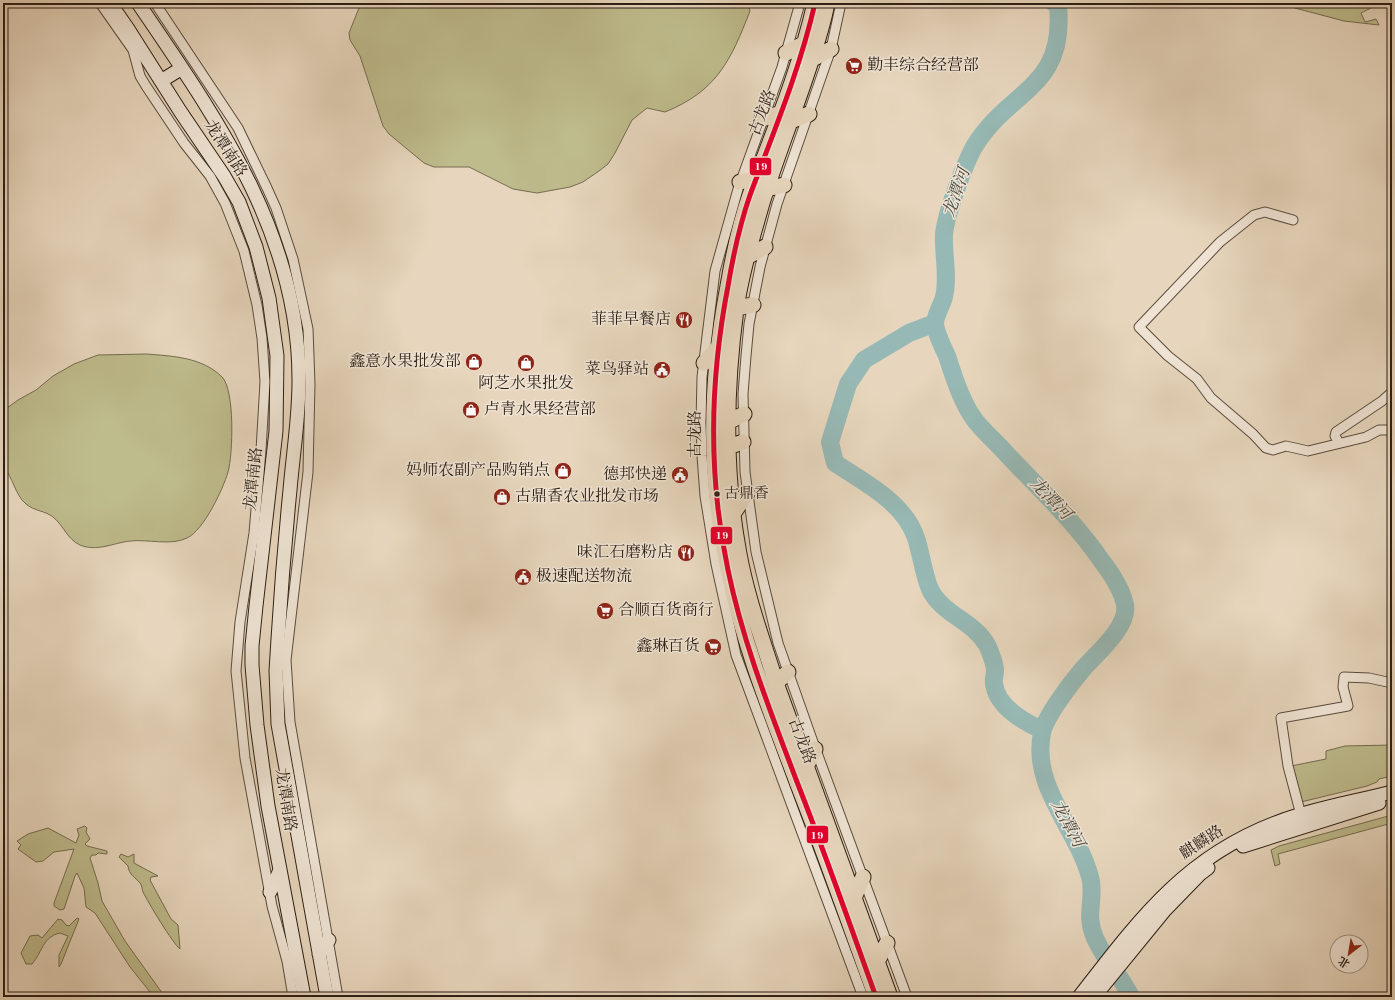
<svg xmlns="http://www.w3.org/2000/svg" width="1395" height="1000" viewBox="0 0 1395 1000" font-family="'Old Standard TT','Noto Serif SC',serif">
  <rect width="100%" height="100%" fill="#e7d6bd"/>
  <filter id="stains"><feTurbulence type="fractalNoise" baseFrequency=".005" numOctaves="4"/><feColorMatrix values="0 0 0 0 .2 0 0 0 0 .09 0 0 0 0 .02 0 0 0 .5 -.17"/></filter>
  <radialGradient id="worn" r=".72"><stop offset=".6" stop-color="#630" stop-opacity="0"/><stop offset="1" stop-color="#630" stop-opacity=".3"/></radialGradient>
  <path fill="#bebb8c" stroke="#756c50" d="M 361,3 L 748,3 L 750,11 C 731,60 717,91 665,112 L 647,108 L 632,120 L 615,153 L 608,164 L 599,171 L 583,182 L 570,187 L 537,193 L 513,189 L 469,167 L 434,167 L 424,163 L 389,134 L 383,126 L 360,56 L 350,40 L 349,33 Z
    M 1276,3 L 1369,3 L 1371,8 L 1361,13 L 1365,22 L 1376,19 L 1379,25 L 1344,21 Z
    M 146,354 C 172,356 202,357 222,377 C 235,390 233,454 228,472 C 223,489 204,530 187,538 C 171,546 148,539 130,541 C 113,543 97,552 80,545 C 67,539 64,526 53,517 C 46,511 34,511 26,504 C 15,495 13,477 3,466 L 3,411 L 18,400 L 36,390 L 53,376 L 74,364 L 98,355 Z
    M 1392,745 L 1392,776 L 1379,779 L 1377,782 L 1367,786 L 1301,802 L 1291,766 L 1326,759 L 1326,751 L 1345,746 Z
    M 1392,815 L 1392,823 L 1278,854 L 1280,864 L 1275,866 L 1271,850 L 1279,846 Z
    M 85,826 L 87,828 L 86,832 L 90,839 L 85,844 L 87,846 L 107,851 L 107,854 L 98,853 L 96,855 L 92,855 L 90,858 L 98,883 L 102,901 L 125,941 L 165,997 L 154,997 L 130,967 L 95,913 L 86,907 L 84,888 L 77,873 L 75,876 L 64,909 L 60,910 L 54,906 L 54,903 L 74,849 L 54,852 L 43,861 L 36,862 L 18,849 L 21,845 L 17,841 L 28,834 L 48,828 L 76,843 L 79,835 L 77,829 Z
    M 121,854 L 128,857 L 134,854 L 134,863 L 158,876 L 151,877 L 150,880 L 171,919 L 178,925 L 180,949 C 173,944 148,902 143,892 C 142,889 142,885 140,883 C 135,877 129,875 128,866 L 119,857 Z
    M 77,918 L 79,919 L 61,964 L 59,967 L 59,955 L 68,936 L 60,933 C 43,936 42,953 32,964 L 26,964 L 21,953 L 30,936 L 38,935 L 42,938 L 58,919 L 62,920 L 66,925 L 69,926 Z"/>
  <g fill="none" stroke-linecap="round" stroke-linejoin="round">
    <path stroke="#97b9b5" stroke-width="18" d="M 1054,3 L 1058,6 C 1066,89 1009,89 974,147 C 964,165 946,214 944,234 C 943,255 949,276 944,297 C 942,305 935,315 935,324 C 936,334 943,347 947,356 C 954,377 961,401 974,419 C 982,430 993,439 1002,449 C 1035,485 1073,519 1101,560 C 1111,573 1122,589 1125,605 C 1129,627 1095,655 1082,670 C 1071,683 1045,717 1042,733 C 1031,787 1077,828 1090,877 C 1096,897 1084,914 1095,938 C 1104,959 1121,976 1131,997
      M 935,323 L 909,333 L 864,360 L 848,384 L 830,442 L 835,463 C 865,483 904,502 916,538 C 921,552 925,583 932,593 C 945,615 974,622 987,645 C 990,651 995,664 995,671 C 995,675 993,679 994,683 C 996,706 1024,722 1042,730"/>
    <defs>
      <path id="street" d="M 100,3 L 133,50 L 140,76 L 146,86 L 184,143 L 210,176 L 225,203 L 244,251 L 257,305 L 262,338 L 265,382 L 261,450 L 254,533 L 240,622 L 236,671 L 245,758 L 272,906 L 287,961 L 293,997
        M 155,3 L 238,128 L 267,188 L 276,208 L 293,259 L 308,329 L 310,384 L 308,472 L 286,660 L 290,722 L 338,997
        M 800,3 L 782,67 L 738,189 L 715,271 L 702,377 L 701,422 L 702,456 L 705,496 L 716,564 L 736,655 L 863,997
        M 841,3 L 831,49 L 777,204 L 760,267 L 749,324 L 746,356 L 743,394 L 745,472 L 756,552 L 778,643 L 813,742 L 907,997
        M 1293,220 L 1265,212 L 1254,215 L 1220,242 L 1139,327 L 1168,356 L 1197,379 L 1211,398 L 1253,434 L 1266,448 L 1273,450 L 1286,446 L 1308,451 L 1366,437 L 1379,430 L 1392,430
        M 1339,443 L 1335,436 L 1336,432 L 1382,401 L 1392,392
        M 1301,815 L 1288,766 L 1281,718 L 1348,706 L 1343,687 L 1344,677 L 1369,678 L 1392,683"/>
      <path id="secondary" d="M 110,3 L 128,29 L 180,111 L 224,176 L 239,202 L 256,247 L 269,298 L 277,356 L 276,431 L 256,606 L 252,646 L 252,665 L 257,725 L 268,806 L 304,997
        M 138,3 C 217,119 300,235 299,382 C 299,418 293,454 290,490 C 285,540 281,590 278,639 L 276,671 L 278,724 L 327,997
        M 161,81 L 182,68
        M 1243,846 L 1379,803
        M 270,892 L 280,870
        M 319,954 L 329,940
        M 1079,997 C 1138,921 1184,857 1278,822 C 1314,808 1354,802 1392,792
        M 1094,997 L 1165,910 L 1200,874 L 1208,868"/>
      <path id="primary" d="M 815,3 C 800,69 774,131 750,195 C 740,224 733,256 728,286 C 710,379 708,476 728,570 C 743,643 771,713 797,782 C 825,853 850,925 876,997
        M 827,3 C 823,25 816,46 809,67 C 794,113 776,158 762,203 C 752,238 741,274 736,309 C 725,391 724,474 739,554 C 747,598 763,641 776,683 L 890,997
        M 786,53 L 805,43
        M 811,60 L 831,49
        M 762,119 L 781,113
        M 791,121 L 809,114
        M 740,182 L 757,178
        M 767,189 L 784,185
        M 747,257 L 765,247
        M 736,308 L 753,305
        M 704,363 L 719,346
        M 728,422 L 744,414
        M 728,447 L 743,442
        M 733,514 L 747,493
        M 776,683 L 788,672
        M 806,767 L 815,749
        M 854,898 L 863,877
        M 877,962 L 887,943"/>
    </defs>
    <use href="#street" stroke="#5b4c3e" stroke-width="11"/>
    <use href="#secondary" stroke="#2c1e14" stroke-width="15"/>
    <use href="#primary" stroke="#2c1e14" stroke-width="17"/>
    <use href="#street" stroke="#efe4d4" stroke-width="9"/>
    <use href="#secondary" stroke="#efe4d4" stroke-width="13"/>
    <use href="#primary" stroke="#e7d6bd" stroke-width="15"/>
    <defs>
      <path id="bus-1" d="M 815,3 C 800,69 774,131 750,195 C 740,224 733,256 728,286 C 710,379 708,476 728,570 C 743,643 771,713 797,782 C 825,853 850,925 876,997"/>
    </defs>
    <use href="#bus-1" stroke="#efe4d4" stroke-width="8"/>
    <use href="#bus-1" stroke="#e4002b" stroke-width="5"/>
  </g>
  <defs>
    <symbol id="supermarket-disc" viewBox="-11 -11 22 22"><circle r="9.5" fill="#8f2418" stroke="#efe4d4"/><path d="M-6-5.5h2.5l.6 2H6L4.5 2H-2.5L-4.4-4H-6ZM-1.5 3.2a1.3 1.3 0 1 0 .1 0ZM3 3.2a1.3 1.3 0 1 0 .1 0Z" fill="#fff"/></symbol>
    <symbol id="restaurant-disc" viewBox="-11 -11 22 22"><circle r="9.5" fill="#8f2418" stroke="#efe4d4"/><path d="M-5-6h1v4h1v-4h1v4h1v-4h1v5L-1.5 .5V6h-2V.5L-5-1ZM5-6V6H3V1.5H1.5Q1.5-4 5-6Z" fill="#fff"/></symbol>
    <symbol id="shop-disc" viewBox="-11 -11 22 22"><circle r="9.5" fill="#8f2418" stroke="#efe4d4"/><path d="M-5-2.5h2.3a2.7 3.5 0 0 1 5.4 0H5L5.5 6h-11ZM-1.5-2.5h3a1.5 2.3 0 0 0-3 0Z" fill="#fff"/></symbol>
    <symbol id="civic-disc" viewBox="-11 -11 22 22"><circle r="9.5" fill="#8f2418" stroke="#efe4d4"/><path d="M-.6-6.5H3V-4.5H.6V-3L4-1V1h2V6H-6V1h2V-1L-.6-3ZM-1.2 2.5V6h2.4V2.5Z" fill="#fff"/></symbol>
  </defs>
  <g fill-rule="evenodd">
    <use href="#supermarket-disc" x="844" y="56" width="20" height="20"/>
    <use href="#restaurant-disc" x="674" y="310" width="20" height="20"/>
    <use href="#shop-disc" x="464" y="352" width="20" height="20"/>
    <use href="#shop-disc" x="516" y="353" width="20" height="20"/>
    <use href="#civic-disc" x="652" y="360" width="20" height="20"/>
    <use href="#shop-disc" x="461" y="400" width="20" height="20"/>
    <use href="#shop-disc" x="553" y="461" width="20" height="20"/>
    <use href="#civic-disc" x="670" y="465" width="20" height="20"/>
    <use href="#shop-disc" x="492" y="487" width="20" height="20"/>
    <use href="#restaurant-disc" x="676" y="543" width="20" height="20"/>
    <use href="#civic-disc" x="513" y="567" width="20" height="20"/>
    <use href="#supermarket-disc" x="595" y="601" width="20" height="20"/>
    <use href="#supermarket-disc" x="703" y="637" width="20" height="20"/>
  </g>
  <circle fill="#2c1e14" stroke="#efe4d4" stroke-width="1.5" cx="717" cy="494" r="3.5"/>
  <g text-anchor="middle" dominant-baseline="central" stroke-width="3" stroke-linejoin="round" paint-order="stroke">
    <g font-size="15" fill="#2c1e14" stroke="#efe4d4" text-anchor="start">
      <text x="724" y="494">古鼎香</text>
    </g>
    <g font-size="16" fill="#2c1e14" stroke="#efe4d4" text-anchor="end">
      <text x="867" y="66" text-anchor="start">勤丰综合经营部</text>
      <text x="671" y="320">菲菲早餐店</text>
      <text x="461" y="362">鑫意水果批发部</text>
      <text x="649" y="370">菜鸟驿站</text>
      <text x="526" y="384" text-anchor="middle">阿芝水果批发</text>
      <text x="484" y="410" text-anchor="start">卢青水果经营部</text>
      <text x="550" y="471">妈师农副产品购销点</text>
      <text x="667" y="475">德邦快递</text>
      <text x="515" y="497" text-anchor="start">古鼎香农业批发市场</text>
      <text x="673" y="553">味汇石磨粉店</text>
      <text x="536" y="577" text-anchor="start">极速配送物流</text>
      <text x="618" y="611" text-anchor="start">合顺百货商行</text>
      <text x="700" y="647">鑫琳百货</text>
    </g>
    <g font-size="16" fill="#2c1e14" stroke="#efe4d4">
      <text transform="translate(763 113) rotate(-69)">古龙路</text>
      <text transform="translate(225 149) rotate(57)">龙潭南路</text>
      <text transform="translate(696 434) rotate(-90)">古龙路</text>
      <text transform="translate(254 479) rotate(-84)">龙潭南路</text>
      <text transform="translate(801 741) rotate(69)">古龙路</text>
      <text transform="translate(285 800) rotate(81)">龙潭南路</text>
      <text transform="translate(1202 843) rotate(-33)">麒麟路</text>
    </g>
    <g font-size="17" font-style="italic" fill="#4c4c44" stroke="#efe4d4">
      <text transform="translate(957 193) rotate(-71)">龙潭河</text>
      <text transform="translate(1050 499) rotate(46)">龙潭河</text>
      <text transform="translate(1067 824) rotate(62)">龙潭河</text>
    </g>
  </g>
  <g stroke="#efe4d4" stroke-width="1.5">
    <rect x="749" y="157" width="23" height="19" rx="4" fill="#e4002b"/>
    <rect x="710" y="526" width="23" height="19" rx="4" fill="#e4002b"/>
    <rect x="806" y="825" width="23" height="19" rx="4" fill="#e4002b"/>
  </g>
  <g font-size="11" text-anchor="middle" font-weight="bold" fill="#fff">
    <text x="761" y="170">19</text>
    <text x="722" y="539">19</text>
    <text x="817" y="839">19</text>
  </g>
  <rect width="1395" height="1000" fill="none" stroke="#e7d6bd" stroke-width="16"/>
  <rect x="4" y="4" width="1387" height="992" fill="none" stroke="#2c1e14" stroke-width="2"/>
  <rect x="8" y="8" width="1379" height="984" fill="none" stroke="#2c1e14"/>
  <g transform="translate(1349 954) rotate(211)"><circle r="19" fill="#efe4d4" stroke="#a19587"/>
  <path d="M0-3L7 15L0 10L-7 15Z" fill="#8f2418"/>
  <text y="-6" font-size="11" font-weight="bold" text-anchor="middle" fill="#2c1e14">北</text>
  </g>
  <rect width="100%" height="100%" filter="url(#stains)"/>
  <rect width="100%" height="100%" fill="url(#worn)"/>
</svg>
